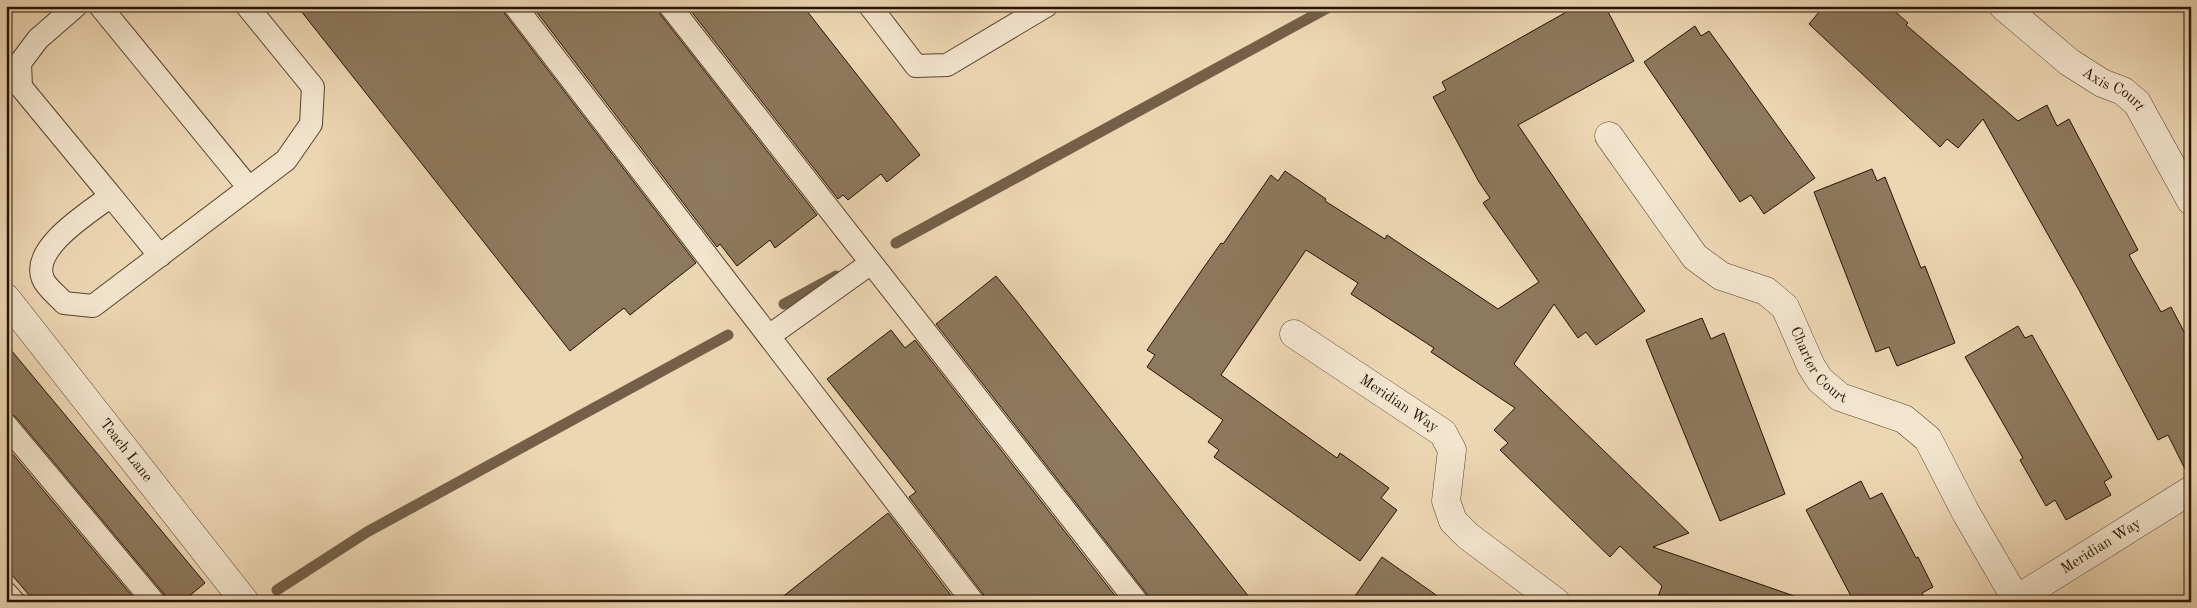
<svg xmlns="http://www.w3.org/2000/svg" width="2197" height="608" viewBox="0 0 2197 608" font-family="'Old Standard TT',serif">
  <rect width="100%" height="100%" fill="#edd7b3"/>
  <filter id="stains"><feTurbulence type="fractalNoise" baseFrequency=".004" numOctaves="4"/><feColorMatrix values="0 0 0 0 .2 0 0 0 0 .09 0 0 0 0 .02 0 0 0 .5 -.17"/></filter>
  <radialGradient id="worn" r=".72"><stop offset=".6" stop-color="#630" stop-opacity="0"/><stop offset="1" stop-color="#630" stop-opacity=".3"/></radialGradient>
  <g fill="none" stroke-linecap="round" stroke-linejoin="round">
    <path stroke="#746048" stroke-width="11" d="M 896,243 L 1331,6
      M 784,304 L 836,276
      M 277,590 L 367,532 L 728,335"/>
  </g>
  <path fill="#8d795e" stroke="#241302" d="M 297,6 L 502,6 L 505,14 L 696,263 L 630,315 L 624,308 L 570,351 Z
    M 532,6 L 657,6 L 660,14 L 817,215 L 775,248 L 770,240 L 737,266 L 720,244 L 717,247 Z
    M 687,6 L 803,6 L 920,155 L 887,182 L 881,174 L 848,200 L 843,195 L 838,199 Z
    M 1577,6 L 1605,6 L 1634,61 L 1518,125 L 1645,311 L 1596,345 L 1586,332 L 1578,338 L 1554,304 L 1514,364 L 1689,533 L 1653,547 L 1797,597 L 1796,602 L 1656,602 L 1662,586 L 1620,546 L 1610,557 L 1500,450 L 1508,443 L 1494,430 L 1515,408 L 1431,352 L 1434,348 L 1351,294 L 1358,283 L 1306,250 L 1221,375 L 1337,458 L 1340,453 L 1389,488 L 1381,498 L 1397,510 L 1360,561 L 1214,457 L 1219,450 L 1208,442 L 1223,420 L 1147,367 L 1155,355 L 1147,350 L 1202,270 L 1221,243 L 1223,244 L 1271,175 L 1278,181 L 1285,171 L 1326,199 L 1325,201 L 1385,239 L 1387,235 L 1498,309 L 1539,282 L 1483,203 L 1490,198 L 1479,182 L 1433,97 L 1446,90 L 1442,82 Z
    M 1824,6 L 1889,6 L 1908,23 L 1906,25 L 2018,121 L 2047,105 L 2057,126 L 2069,119 L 2138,250 L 2129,255 L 2161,312 L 2171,307 L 2191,345 L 2191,474 L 2188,475 L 2168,435 L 2158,440 L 2079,290 L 1983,119 L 1958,148 L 1947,139 L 1940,147 L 1809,24 Z
    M 1695,26 L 1701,36 L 1709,31 L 1815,178 L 1764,214 L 1751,195 L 1740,202 L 1644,62 Z
    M 1872,169 L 1877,181 L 1885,177 L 1921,268 L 1925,266 L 1955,343 L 1897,366 L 1889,347 L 1876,352 L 1814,192 Z
    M 996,276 L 1015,299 L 1253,602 L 1150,602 L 1147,594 L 936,324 Z
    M 1702,318 L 1711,339 L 1724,333 L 1785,494 L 1720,521 L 1646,340 Z
    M 2018,326 L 2025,338 L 2032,335 L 2112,477 L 2104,482 L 2111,495 L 2066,520 L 2055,500 L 2046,506 L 2020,460 L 2023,458 L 1965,357 Z
    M 891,330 L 905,348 L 915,340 L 1120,602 L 986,602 L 983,594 L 909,497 L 916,492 L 827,379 Z
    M 6,344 L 205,583 L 182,602 L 167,602 L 164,594 L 16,417 L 6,412 Z
    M 6,446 L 137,602 L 35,602 L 6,568 Z
    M 1861,481 L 1870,499 L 1882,493 L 1916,558 L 1918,557 L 1933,587 L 1922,593 L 1927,602 L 1854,602 L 1806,510 Z
    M 888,513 L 956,602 L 776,602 Z
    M 1382,557 L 1446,602 L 1351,602 Z"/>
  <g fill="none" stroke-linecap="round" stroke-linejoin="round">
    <defs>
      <path id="service" d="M 76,6 L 38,39 L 20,63 L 21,87 L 111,196
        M 100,6 L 249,188
        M 515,6 L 973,602
        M 670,6 L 1137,602
        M 870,6 L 916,66 L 947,65 L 1046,6
        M 160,256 L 111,196 C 90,212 30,248 43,279 C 46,287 58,296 64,303 L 93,306 L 286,160 L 311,124 L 313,87 L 247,6
        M 769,336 L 871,263
        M 6,425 L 154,602
        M 6,593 L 14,602"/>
      <g id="minor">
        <path id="s1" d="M 2003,6 L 2069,62 L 2102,83 L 2123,91 L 2137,103 L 2191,201"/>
        <path id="s2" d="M 1609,136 L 1695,257 L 1721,276 L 1766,291 L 1785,307 L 1811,366 L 1820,380 L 1840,397 L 1904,419 L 1928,439 L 1966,513 L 2016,599"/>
        <path id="s3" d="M 6,298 L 245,602"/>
        <path id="s4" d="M 1294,334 L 1443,433 L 1452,450 L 1446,501 L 1453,521 L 1468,536 L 1556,602"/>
        <path id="s5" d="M 2012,602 L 2191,490"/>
      </g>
    </defs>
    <use href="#service" stroke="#56442e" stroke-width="24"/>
    <use href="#minor" stroke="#56442e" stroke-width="29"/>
    <use href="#service" stroke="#f3e5ce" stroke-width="22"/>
    <use href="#minor" stroke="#f3e5ce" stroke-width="28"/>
  </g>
  <g text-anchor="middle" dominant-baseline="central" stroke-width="4.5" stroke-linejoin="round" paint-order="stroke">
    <g font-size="15" fill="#241302" stroke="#f3e5ce">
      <text stroke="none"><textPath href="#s1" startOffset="139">Axis Court</textPath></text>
      <text stroke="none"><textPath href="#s2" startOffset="321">Charter Court</textPath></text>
      <text stroke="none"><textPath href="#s4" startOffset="126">Meridian Way</textPath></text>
      <text stroke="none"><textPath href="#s3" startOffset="194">Teach Lane</textPath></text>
      <text stroke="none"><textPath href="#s5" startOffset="105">Meridian Way</textPath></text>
    </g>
  </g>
  <rect width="2197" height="608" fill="none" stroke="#edd7b3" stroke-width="25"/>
  <rect x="8" y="8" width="2182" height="593" fill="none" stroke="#241302" stroke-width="2.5"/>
  <rect x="12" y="12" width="2172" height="583" fill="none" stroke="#241302"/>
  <rect width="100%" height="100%" filter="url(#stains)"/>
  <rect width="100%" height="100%" fill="url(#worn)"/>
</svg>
